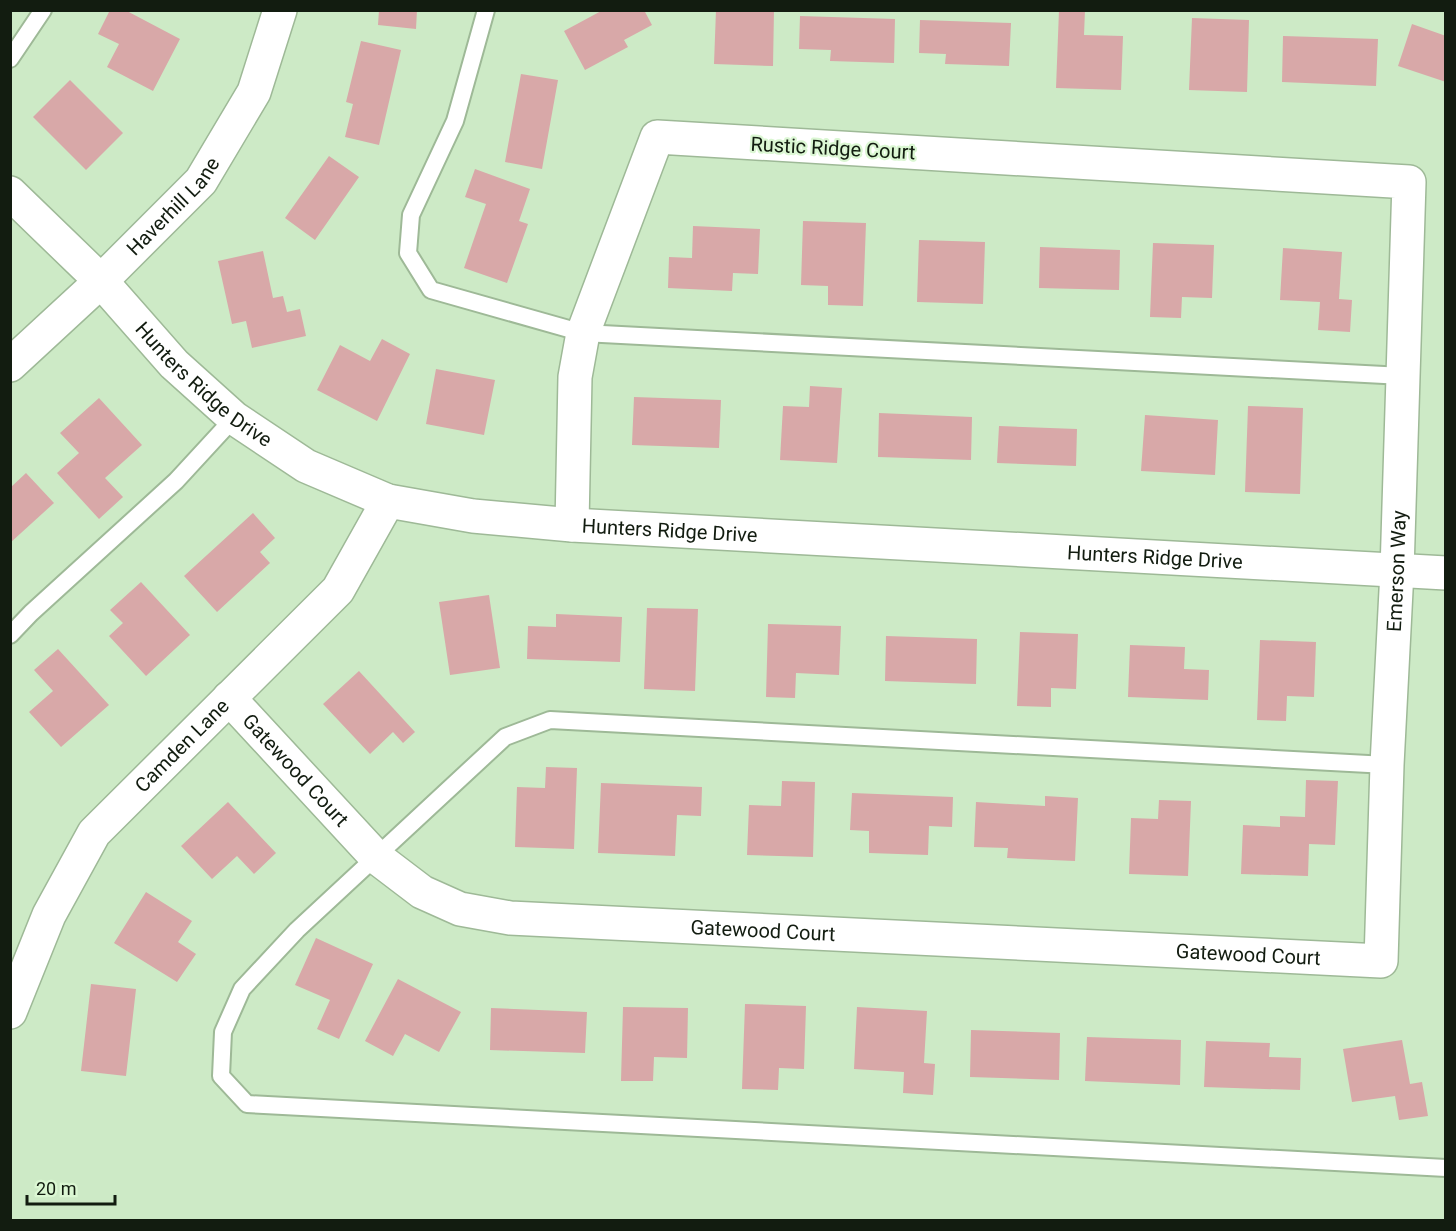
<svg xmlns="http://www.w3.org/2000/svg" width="1456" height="1231" viewBox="0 0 1456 1231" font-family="Roboto,sans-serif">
  <rect width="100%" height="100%" fill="#cdeac6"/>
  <path fill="#d8a8a8" d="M 110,10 L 125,10 L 180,39 L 153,91 L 107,67 L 119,44 L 98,34 Z
    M 379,10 L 417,10 L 416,29 L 378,25 Z
    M 603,10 L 644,10 L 652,25 L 624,40 L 628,47 L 585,70 L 564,31 Z
    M 716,10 L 774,10 L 773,66 L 714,64 Z
    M 1059,10 L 1085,10 L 1084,35 L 1123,36 L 1121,90 L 1056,88 Z
    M 800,16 L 895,19 L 894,63 L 830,61 L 831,50 L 799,49 Z
    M 1192,18 L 1249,20 L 1247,92 L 1189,90 Z
    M 920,20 L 1011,23 L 1009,66 L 945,64 L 946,54 L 919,53 Z
    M 1412,24 L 1446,36 L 1446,82 L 1398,66 Z
    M 1283,36 L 1378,39 L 1376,86 L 1282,82 Z
    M 361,41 L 401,50 L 379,145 L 345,137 L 353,104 L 346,102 Z
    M 521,74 L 558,80 L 542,169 L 505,162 Z
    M 70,80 L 123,133 L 86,170 L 33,117 Z
    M 329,156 L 359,177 L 315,240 L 285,218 Z
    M 475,169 L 530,189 L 519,221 L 528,224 L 507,283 L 464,268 L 486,204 L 465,197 Z
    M 803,221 L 866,223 L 863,306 L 828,305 L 828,286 L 801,285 Z
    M 693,226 L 760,229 L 758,274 L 733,273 L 732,291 L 668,288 L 669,257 L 692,258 Z
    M 919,240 L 985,242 L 983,304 L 917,302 Z
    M 1153,243 L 1214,245 L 1212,298 L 1182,297 L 1181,318 L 1150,317 Z
    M 1040,247 L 1120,250 L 1119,290 L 1039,288 Z
    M 1283,248 L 1342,252 L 1339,299 L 1352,300 L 1350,332 L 1318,330 L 1320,302 L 1280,300 Z
    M 263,251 L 273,298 L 283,296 L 287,312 L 300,309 L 306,336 L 252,348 L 246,321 L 232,324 L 218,261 Z
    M 382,339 L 410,354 L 377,421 L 317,390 L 340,345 L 370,361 Z
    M 436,369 L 495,380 L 484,435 L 426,424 Z
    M 810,386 L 842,388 L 837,463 L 780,460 L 783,406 L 809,407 Z
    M 634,397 L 721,400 L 719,448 L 632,445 Z
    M 99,398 L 142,445 L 105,478 L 123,497 L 99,519 L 57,473 L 79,453 L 60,433 Z
    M 1248,406 L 1303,408 L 1300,494 L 1245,492 Z
    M 879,413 L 972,417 L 971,460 L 878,457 Z
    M 1145,415 L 1218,420 L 1215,475 L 1141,471 Z
    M 999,426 L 1077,429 L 1076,466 L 997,463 Z
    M 26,473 L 54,503 L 10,543 L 10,488 Z
    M 253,513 L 275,538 L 260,552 L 270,563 L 217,612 L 184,576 Z
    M 141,582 L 190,635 L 146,676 L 109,636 L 123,623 L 110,610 Z
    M 489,595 L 500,668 L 450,675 L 439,602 Z
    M 647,608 L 698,609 L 695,691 L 644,689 Z
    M 556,614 L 622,617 L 620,662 L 527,659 L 528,626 L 556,627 Z
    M 768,624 L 841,626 L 839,675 L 796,673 L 795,698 L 766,697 Z
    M 1020,632 L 1078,634 L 1076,689 L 1051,688 L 1051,707 L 1017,706 Z
    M 886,636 L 977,639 L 976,684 L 885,681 Z
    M 1260,640 L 1316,642 L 1314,697 L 1287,696 L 1286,721 L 1257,720 Z
    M 1130,645 L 1185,647 L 1184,669 L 1209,670 L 1208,700 L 1128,697 Z
    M 58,649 L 109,705 L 61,747 L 29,712 L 53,691 L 34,670 Z
    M 359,671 L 415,732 L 403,743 L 393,732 L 370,754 L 323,704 Z
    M 546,767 L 577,768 L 574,849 L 515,847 L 517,787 L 545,788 Z
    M 1306,780 L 1338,781 L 1335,845 L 1309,844 L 1308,876 L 1241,874 L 1243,825 L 1280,827 L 1280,816 L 1305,817 Z
    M 782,781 L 815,782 L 813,857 L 747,855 L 749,805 L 781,806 Z
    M 601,783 L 702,787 L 701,816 L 677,815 L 675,856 L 598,853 Z
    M 852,793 L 953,797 L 952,827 L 929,826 L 928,855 L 869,853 L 869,831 L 850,830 Z
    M 1045,796 L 1078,798 L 1075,861 L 1007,858 L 1008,848 L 974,847 L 976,802 L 1045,806 Z
    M 1159,800 L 1191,801 L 1188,876 L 1129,874 L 1131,818 L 1158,819 Z
    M 228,802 L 276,853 L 254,874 L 237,856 L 212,879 L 181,846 Z
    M 146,892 L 192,921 L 178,942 L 196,954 L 177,982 L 114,943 Z
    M 316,938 L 373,964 L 339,1039 L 317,1029 L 330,1000 L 295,985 Z
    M 398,979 L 461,1012 L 439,1052 L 405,1034 L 393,1056 L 365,1041 Z
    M 91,984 L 136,989 L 126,1076 L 81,1071 Z
    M 745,1004 L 806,1006 L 804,1069 L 779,1068 L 778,1090 L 742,1089 Z
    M 623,1007 L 688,1008 L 687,1058 L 654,1057 L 653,1081 L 621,1081 Z
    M 857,1007 L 927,1011 L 924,1063 L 935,1064 L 933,1095 L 903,1093 L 904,1072 L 854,1069 Z
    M 491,1008 L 587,1012 L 585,1053 L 490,1050 Z
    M 971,1030 L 1060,1033 L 1059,1080 L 970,1077 Z
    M 1087,1037 L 1181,1040 L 1180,1085 L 1085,1081 Z
    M 1402,1040 L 1410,1084 L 1422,1082 L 1428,1116 L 1399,1120 L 1395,1096 L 1352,1102 L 1343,1049 Z
    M 1206,1041 L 1270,1043 L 1269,1057 L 1301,1058 L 1300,1090 L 1204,1087 Z"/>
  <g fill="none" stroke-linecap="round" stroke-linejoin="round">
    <defs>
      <path id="service" d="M 486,10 L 455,121 L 411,215 L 408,253 L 431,290 L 583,333 L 1403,376
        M 10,59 L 43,10
        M 10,635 L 31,613 L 176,481 L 234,418
        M 1387,765 L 550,720 L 505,737 L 297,930 L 242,989 L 223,1032 L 221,1076 L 247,1104 L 1446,1168"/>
      <g id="minor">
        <path id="s1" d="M 10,193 L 101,281 L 174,364 L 234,418 L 306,466 L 388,501 L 473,516 L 572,525 L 1446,573"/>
        <path id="s2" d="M 10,365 L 101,281 L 201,181 L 254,92 L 280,10"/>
        <path id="s3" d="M 229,698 L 376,857 L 422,892 L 460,909 L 510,918 L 1381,961 L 1387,765 L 1397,571 L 1409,182 L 657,137 L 583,333 L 575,377 L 572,525"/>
        <path id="s4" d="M 10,1012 L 49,915 L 94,833 L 338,590 L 388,501"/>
      </g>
    </defs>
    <use href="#service" stroke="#9eb997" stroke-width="20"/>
    <use href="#minor" stroke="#9eb997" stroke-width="36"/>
    <use href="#service" stroke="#fff" stroke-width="16"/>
    <use href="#minor" stroke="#fff" stroke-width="33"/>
  </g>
  <g text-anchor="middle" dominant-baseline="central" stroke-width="4.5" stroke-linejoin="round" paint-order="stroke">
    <g font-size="20" fill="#121c10" stroke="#dbf7d3">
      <text transform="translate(833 148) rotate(3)">Rustic Ridge Court</text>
      <text stroke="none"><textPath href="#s2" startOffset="228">Haverhill Lane</textPath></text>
      <text stroke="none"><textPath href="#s1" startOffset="273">Hunters Ridge Drive</textPath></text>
      <text stroke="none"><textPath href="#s1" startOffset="777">Hunters Ridge Drive</textPath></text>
      <text stroke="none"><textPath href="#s1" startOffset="1263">Hunters Ridge Drive</textPath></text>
      <text stroke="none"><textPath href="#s3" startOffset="1629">Emerson Way</textPath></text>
      <text stroke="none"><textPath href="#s4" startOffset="322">Camden Lane</textPath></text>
      <text stroke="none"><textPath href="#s3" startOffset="98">Gatewood Court</textPath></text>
      <text stroke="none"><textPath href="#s3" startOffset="620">Gatewood Court</textPath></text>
      <text stroke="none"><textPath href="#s3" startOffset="1106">Gatewood Court</textPath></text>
    </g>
  </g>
  <rect width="1456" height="1231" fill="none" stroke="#121c10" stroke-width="24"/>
  <path d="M27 1195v9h88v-9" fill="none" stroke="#121c10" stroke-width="3"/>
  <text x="36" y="1195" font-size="18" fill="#121c10" stroke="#dbf7d3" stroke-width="4.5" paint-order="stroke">20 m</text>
</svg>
